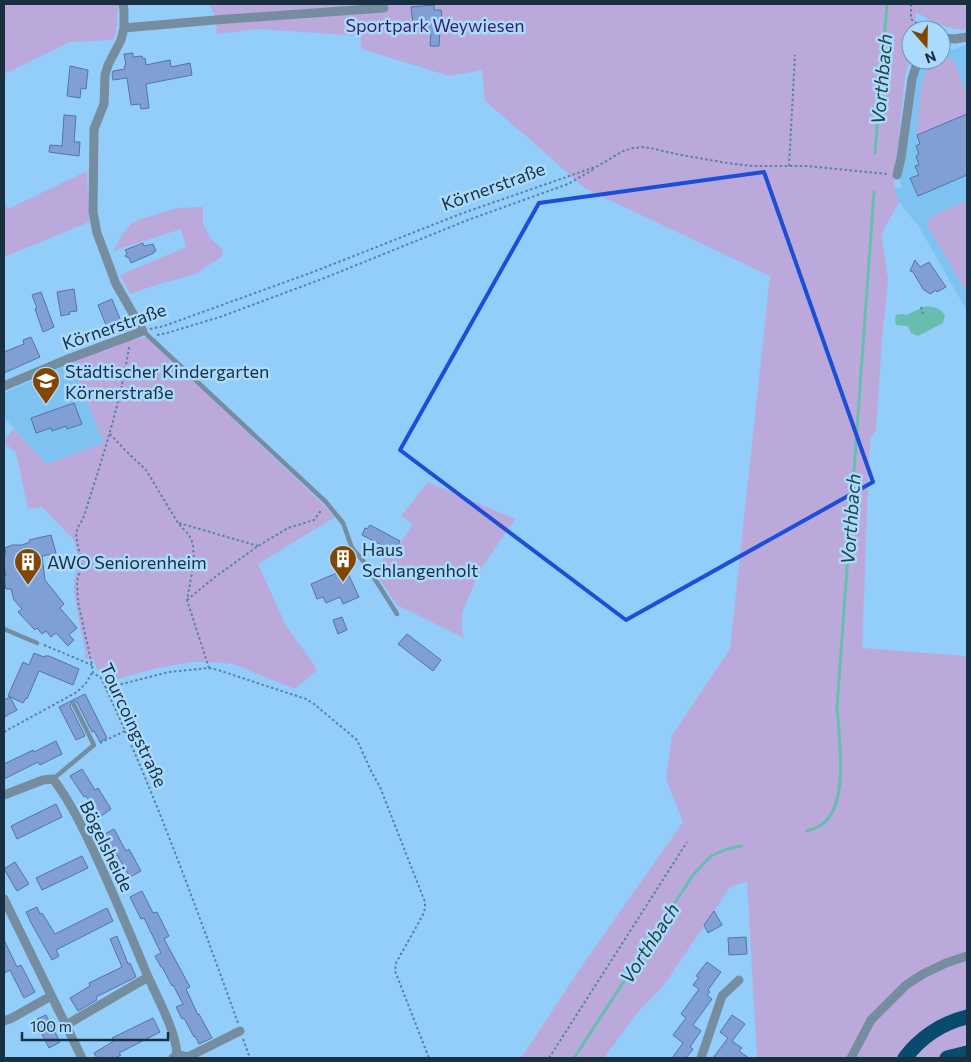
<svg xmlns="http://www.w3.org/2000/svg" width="971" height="1062" viewBox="0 0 971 1062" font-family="Commissioner,sans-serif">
  <rect width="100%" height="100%" fill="#92cef9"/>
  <path fill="#7ec2f2" d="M 967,45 L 967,311 L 919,227 L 899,202 L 894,187 L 902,188 L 900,182 L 900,177 L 915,76 L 920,65 L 924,60 L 941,60 L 941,53 Z
    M 71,363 L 104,443 L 46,464 L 4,417 L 4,393 Z"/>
  <path fill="#bba9dc" d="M 4,4 L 118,4 L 116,34 L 113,40 L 70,42 L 4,74 Z
    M 209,4 L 967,4 L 967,29 C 952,32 929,20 916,12 L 915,30 L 911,30 L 911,55 L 905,76 L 894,187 L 899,202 L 883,231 L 882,240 L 888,279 L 882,341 L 876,430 L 870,439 L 862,648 L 967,656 L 967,1058 L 757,1058 L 747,881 L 730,887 L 664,985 L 637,1013 L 604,1058 L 521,1058 L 581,967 L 683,822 L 666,779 L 672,735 L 730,649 L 770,276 L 584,188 L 533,142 L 485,101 L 482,70 L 449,76 L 362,49 L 360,36 L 258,29 L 217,34 L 215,15 Z
    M 948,57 L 953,60 L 967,94 L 967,114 L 917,135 C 918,120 919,75 930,65 C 935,60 942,59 948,57 Z
    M 87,171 L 89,222 L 4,257 L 4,201 L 8,209 Z
    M 967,201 L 967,293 L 927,225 L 929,219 L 932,216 Z
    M 203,207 L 203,224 L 210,238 L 222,249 L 223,253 L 221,257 L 196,274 L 159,284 L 130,294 L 120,275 L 186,247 L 181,229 L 113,251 L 123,233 L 131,224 L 140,219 L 178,208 Z
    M 140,338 L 147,338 L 151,341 L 325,506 L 335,517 L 258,564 L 286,626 L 313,663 L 317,670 L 295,689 L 233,664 L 212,662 L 191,662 L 154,669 L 109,681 L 108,678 C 99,676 97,668 93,659 L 85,658 L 85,649 L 79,622 L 74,592 L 74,581 L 79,562 L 74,540 L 42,507 L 28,509 L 16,452 L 4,443 L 4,440 L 14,429 L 46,464 L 104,443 L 71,363 L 112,345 Z
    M 428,482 L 515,519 L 479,572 L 462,613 L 462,629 L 464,638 L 397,605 L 375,572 L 389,551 L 395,553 L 403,539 L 413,524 L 401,516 Z"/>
  <path fill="#67bdae" d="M 926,306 C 934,307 940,308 945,315 L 943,323 L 918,336 L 911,333 L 908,326 L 896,325 L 895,319 L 896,315 L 902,314 L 906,315 Z"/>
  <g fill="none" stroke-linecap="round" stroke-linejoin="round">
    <path stroke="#67bdae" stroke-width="3" d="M 875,153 L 887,4
      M 807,831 C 814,829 822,826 827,820 C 848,796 839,737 837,707 L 874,192
      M 574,1058 L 693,875 L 711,856 L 727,849 L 741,846"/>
  </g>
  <path fill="#80a0d5" stroke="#5573a6" d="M 434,5 L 434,10 L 441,10 L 443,27 L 440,28 L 439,46 L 430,46 L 431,31 L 414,32 L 411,7 Z
    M 133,53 L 133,57 L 142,56 L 143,59 L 145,58 L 146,65 L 170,60 L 171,67 L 190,63 L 192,75 L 146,84 L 149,108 L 141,109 L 140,104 L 131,105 L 127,78 L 113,80 L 112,74 L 113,71 L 125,69 L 124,66 L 126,65 L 124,54 Z
    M 70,66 L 88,70 L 86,89 L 81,88 L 80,98 L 67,96 Z
    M 967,114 L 967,175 L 918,196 L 910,178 L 919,175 L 915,166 L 919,165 L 916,156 L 919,154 L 916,146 L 920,144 L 917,135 Z
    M 64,115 L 76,116 L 74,142 L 80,142 L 79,156 L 49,152 L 50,145 L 62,146 Z
    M 143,243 L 144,246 L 153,244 L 156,251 L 153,252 L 154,253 L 131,263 L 129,258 L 125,256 L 127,253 L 125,250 Z
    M 915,260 L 920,267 L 929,262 L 946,287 L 937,292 L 936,290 L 930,294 L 923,289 L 913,272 L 910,271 Z
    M 74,289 L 77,311 L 69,312 L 70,314 L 61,316 L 57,292 Z
    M 41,292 L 54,327 L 43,332 L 35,309 L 37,308 L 32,295 Z
    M 112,299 L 122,324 L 108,330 L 98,305 Z
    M 31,337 L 40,357 L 4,373 L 4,352 L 24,344 L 23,340 Z
    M 74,403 L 82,424 L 67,429 L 66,426 L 52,431 L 51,428 L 36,433 L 31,418 Z
    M 370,525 L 400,541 L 395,552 L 362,535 L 365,528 L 367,529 Z
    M 51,535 L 56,553 L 42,556 L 45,580 L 64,604 L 60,608 L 77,628 L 69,635 L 74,640 L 68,646 L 56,633 L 51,637 L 46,631 L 42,634 L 37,628 L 35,630 L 18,612 L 22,609 L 14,600 L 11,589 L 6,589 L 4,576 L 6,576 L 4,566 L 4,556 L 6,555 L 5,548 L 12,545 L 22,545 L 30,542 L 29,540 Z
    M 346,569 L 359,597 L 343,604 L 340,597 L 326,603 L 323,597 L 317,599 L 311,584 Z
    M 342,617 L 347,630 L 338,634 L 333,620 Z
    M 407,634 L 441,660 L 433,671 L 398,644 Z
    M 34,653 L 44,657 L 45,656 L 49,656 L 79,669 L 73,685 L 39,671 L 27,699 L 26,698 L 23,703 L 8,696 L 23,662 L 29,665 Z
    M 85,694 L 107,738 L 100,742 L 94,731 L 92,732 L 77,702 L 72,702 L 70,706 L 85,736 L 76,740 L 59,707 Z
    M 10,697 L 17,710 L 4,717 L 4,700 Z
    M 56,741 L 62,754 L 40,765 L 38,762 L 4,779 L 4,764 L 27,753 L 33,750 L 34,752 Z
    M 82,769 L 95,790 L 98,788 L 111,809 L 100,817 L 86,796 L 84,797 L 70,776 Z
    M 56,804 L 62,817 L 17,839 L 11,826 Z
    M 114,829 L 126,851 L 129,849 L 141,871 L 130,877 L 117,855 L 115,857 L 103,835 Z
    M 82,856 L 88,868 L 42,890 L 36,878 Z
    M 15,862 L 29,884 L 17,891 L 4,869 Z
    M 142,891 L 153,913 L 157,912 L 169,936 L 164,939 L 190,987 L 186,989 L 198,1015 L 199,1014 L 212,1038 L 199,1044 L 195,1036 L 194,1037 L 184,1018 L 182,1019 L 176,1007 L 183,1004 L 173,985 L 172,986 L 162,967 L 161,967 L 155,956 L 161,953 L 144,918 L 141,919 L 130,897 Z
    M 37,907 L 40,914 L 42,913 L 55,934 L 107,908 L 113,921 L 56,950 L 59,956 L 52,960 L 30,921 L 30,920 L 26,912 Z
    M 714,911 L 722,925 L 708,933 L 704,925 Z
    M 117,936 L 128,964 L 130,963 L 136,977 L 96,997 L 97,1000 L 78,1011 L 70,998 L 90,986 L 89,983 L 122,967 L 110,939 Z
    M 746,937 L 747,954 L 729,955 L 728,938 Z
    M 4,940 L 17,967 L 21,965 L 35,992 L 24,998 L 10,970 L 4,973 Z
    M 707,962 L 721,972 L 708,990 L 710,992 L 707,995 L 712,999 L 693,1025 L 701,1031 L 690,1047 L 693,1049 L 686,1058 L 672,1058 L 683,1043 L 673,1035 L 686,1018 L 681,1014 L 699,989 L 693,985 L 699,977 L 696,976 Z
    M 46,1015 L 60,1042 L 49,1048 L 35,1020 Z
    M 732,1015 L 745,1024 L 732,1041 L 742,1048 L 739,1051 L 749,1058 L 713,1058 L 728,1038 L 720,1032 Z
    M 153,1018 L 160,1032 L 119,1053 L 121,1055 L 115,1058 L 97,1058 L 94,1053 L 114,1041 L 112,1038 Z"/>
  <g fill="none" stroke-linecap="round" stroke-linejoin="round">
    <path stroke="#5883a2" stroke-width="2" stroke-dasharray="2.5 2.5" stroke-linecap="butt" d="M 911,4 L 911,19 L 919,25 L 924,30
      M 789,166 L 795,55
      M 921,307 L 923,314
      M 150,329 L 164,326 L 313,272 L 463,213 L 598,166 L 623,151 L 633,148 L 643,147 L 655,149 L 676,154 L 727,163 L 752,166 L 808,166 L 887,174
      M 157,335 L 167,333 L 220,317 L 322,279 L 468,220 L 568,184 L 594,169
      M 129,347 C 120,406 101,462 83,519 L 78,527 L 76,534 L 78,547 L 82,562 L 77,582 L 78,602 L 92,665 L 93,673 L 101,678 C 154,790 196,907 238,1023
      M 179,523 L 258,546
      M 187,600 L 215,577 L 258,546 L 288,528 L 314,520 L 322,509
      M 44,645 L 92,665
      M 209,668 L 218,670 L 306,699 L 314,704 L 357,740 L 372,773 L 380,787 L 425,902 L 425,907 L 424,913 L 396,963 L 395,971 L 429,1058
      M 106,688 L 169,672 L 209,668 L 187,600 L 194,562 L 193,544 L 189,535 L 178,523 L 146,470 L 125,450 L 110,434
      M 4,732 L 77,692 L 86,683 L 92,673
      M 100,743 L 125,731
      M 243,1039 L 250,1058
      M 549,1058 L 687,842"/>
    <path stroke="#758d9f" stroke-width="4.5" d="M 143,331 L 326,502 L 343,523 L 352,548 L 364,562 L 397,614
      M 4,629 L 37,643
      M 53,779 L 94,745 L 74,705"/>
    <path stroke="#758d9f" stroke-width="9" d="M 124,28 L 215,20 L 384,8
      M 941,38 L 955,39 L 967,37
      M 897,175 L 901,158 L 912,79 L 918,60
      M 4,386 L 68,359 L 143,331 L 116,284 L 97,233 L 93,212 L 94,129 L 104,104 L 105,75 L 108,65 L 121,40 L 124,28 L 124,10 L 123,4
      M 4,795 L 43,780 L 53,779 C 67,797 78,818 88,839 C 109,882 127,927 146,972 C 156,996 175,1028 177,1054 L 173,1058
      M 4,899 L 82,1058
      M 4,1021 L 12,1018 L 51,996
      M 66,1025 L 148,977
      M 177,1054 L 188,1057 L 240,1031
      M 701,1058 L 722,996 L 739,980
      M 851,1058 L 871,1020 L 906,985 L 923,974 L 946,963 L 967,956"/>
    <path stroke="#084b6f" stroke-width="15" d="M 905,1058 C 920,1038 942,1023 967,1017
      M 947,1058 L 967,1053"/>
  </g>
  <path fill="none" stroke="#1d4ed8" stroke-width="4" stroke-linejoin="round" d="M 764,172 L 873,482 L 626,620 L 400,450 L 539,203 Z"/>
  <defs>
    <symbol id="school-pin" viewBox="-11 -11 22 30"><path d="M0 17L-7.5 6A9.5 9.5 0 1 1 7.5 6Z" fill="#824600" stroke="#aadafd"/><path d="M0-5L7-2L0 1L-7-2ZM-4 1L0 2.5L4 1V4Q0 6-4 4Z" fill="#fff"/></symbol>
    <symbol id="building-pin" viewBox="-11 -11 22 30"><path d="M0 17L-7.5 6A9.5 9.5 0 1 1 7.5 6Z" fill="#824600" stroke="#aadafd"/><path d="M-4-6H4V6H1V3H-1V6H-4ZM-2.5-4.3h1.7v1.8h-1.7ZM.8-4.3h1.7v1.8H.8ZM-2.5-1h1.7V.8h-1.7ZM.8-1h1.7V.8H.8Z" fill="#fff"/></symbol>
  </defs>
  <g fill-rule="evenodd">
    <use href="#school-pin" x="30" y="365" width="32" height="43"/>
    <use href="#building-pin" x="327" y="543" width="32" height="43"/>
    <use href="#building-pin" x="12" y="546" width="32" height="43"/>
  </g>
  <g text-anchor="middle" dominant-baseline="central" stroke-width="5" stroke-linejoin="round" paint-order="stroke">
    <g font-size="18" fill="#3e1f65" stroke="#aadafd">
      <text x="435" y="25">Sportpark Weywiesen</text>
    </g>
    <g font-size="18" fill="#183041" stroke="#aadafd">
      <text transform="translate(493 186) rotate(-20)">Körnerstraße</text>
      <text transform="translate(114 326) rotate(-19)">Körnerstraße</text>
      <text transform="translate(134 725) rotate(65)">Tourcoingstraße</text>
      <text transform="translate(107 846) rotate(64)">Bögelsheide</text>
    </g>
    <g font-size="18" fill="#183041" stroke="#aadafd" text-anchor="start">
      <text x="65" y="371">Städtischer Kindergarten<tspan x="65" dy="21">Körnerstraße</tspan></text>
      <text x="362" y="549">Haus<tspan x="362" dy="21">Schlangenholt</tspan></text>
      <text x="47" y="562">AWO Seniorenheim</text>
    </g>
    <g font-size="19" font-style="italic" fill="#1e463f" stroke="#aadafd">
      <text transform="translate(881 79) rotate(-85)">Vorthbach</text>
      <text transform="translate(850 519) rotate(-86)">Vorthbach</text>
      <text transform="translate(649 943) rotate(-57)">Vorthbach</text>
    </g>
  </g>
  <rect width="971" height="1062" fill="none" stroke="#183041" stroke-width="10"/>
  <g transform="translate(926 45) rotate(160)"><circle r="24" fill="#aadafd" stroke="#7096b2"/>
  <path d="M0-4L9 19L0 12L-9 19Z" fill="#824600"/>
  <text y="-8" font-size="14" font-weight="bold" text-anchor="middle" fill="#183041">N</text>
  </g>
  <path d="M22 1032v8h146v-8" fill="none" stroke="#183041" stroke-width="2.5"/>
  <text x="30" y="1032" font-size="15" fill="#183041" stroke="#aadafd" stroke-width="4" paint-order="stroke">100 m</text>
</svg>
